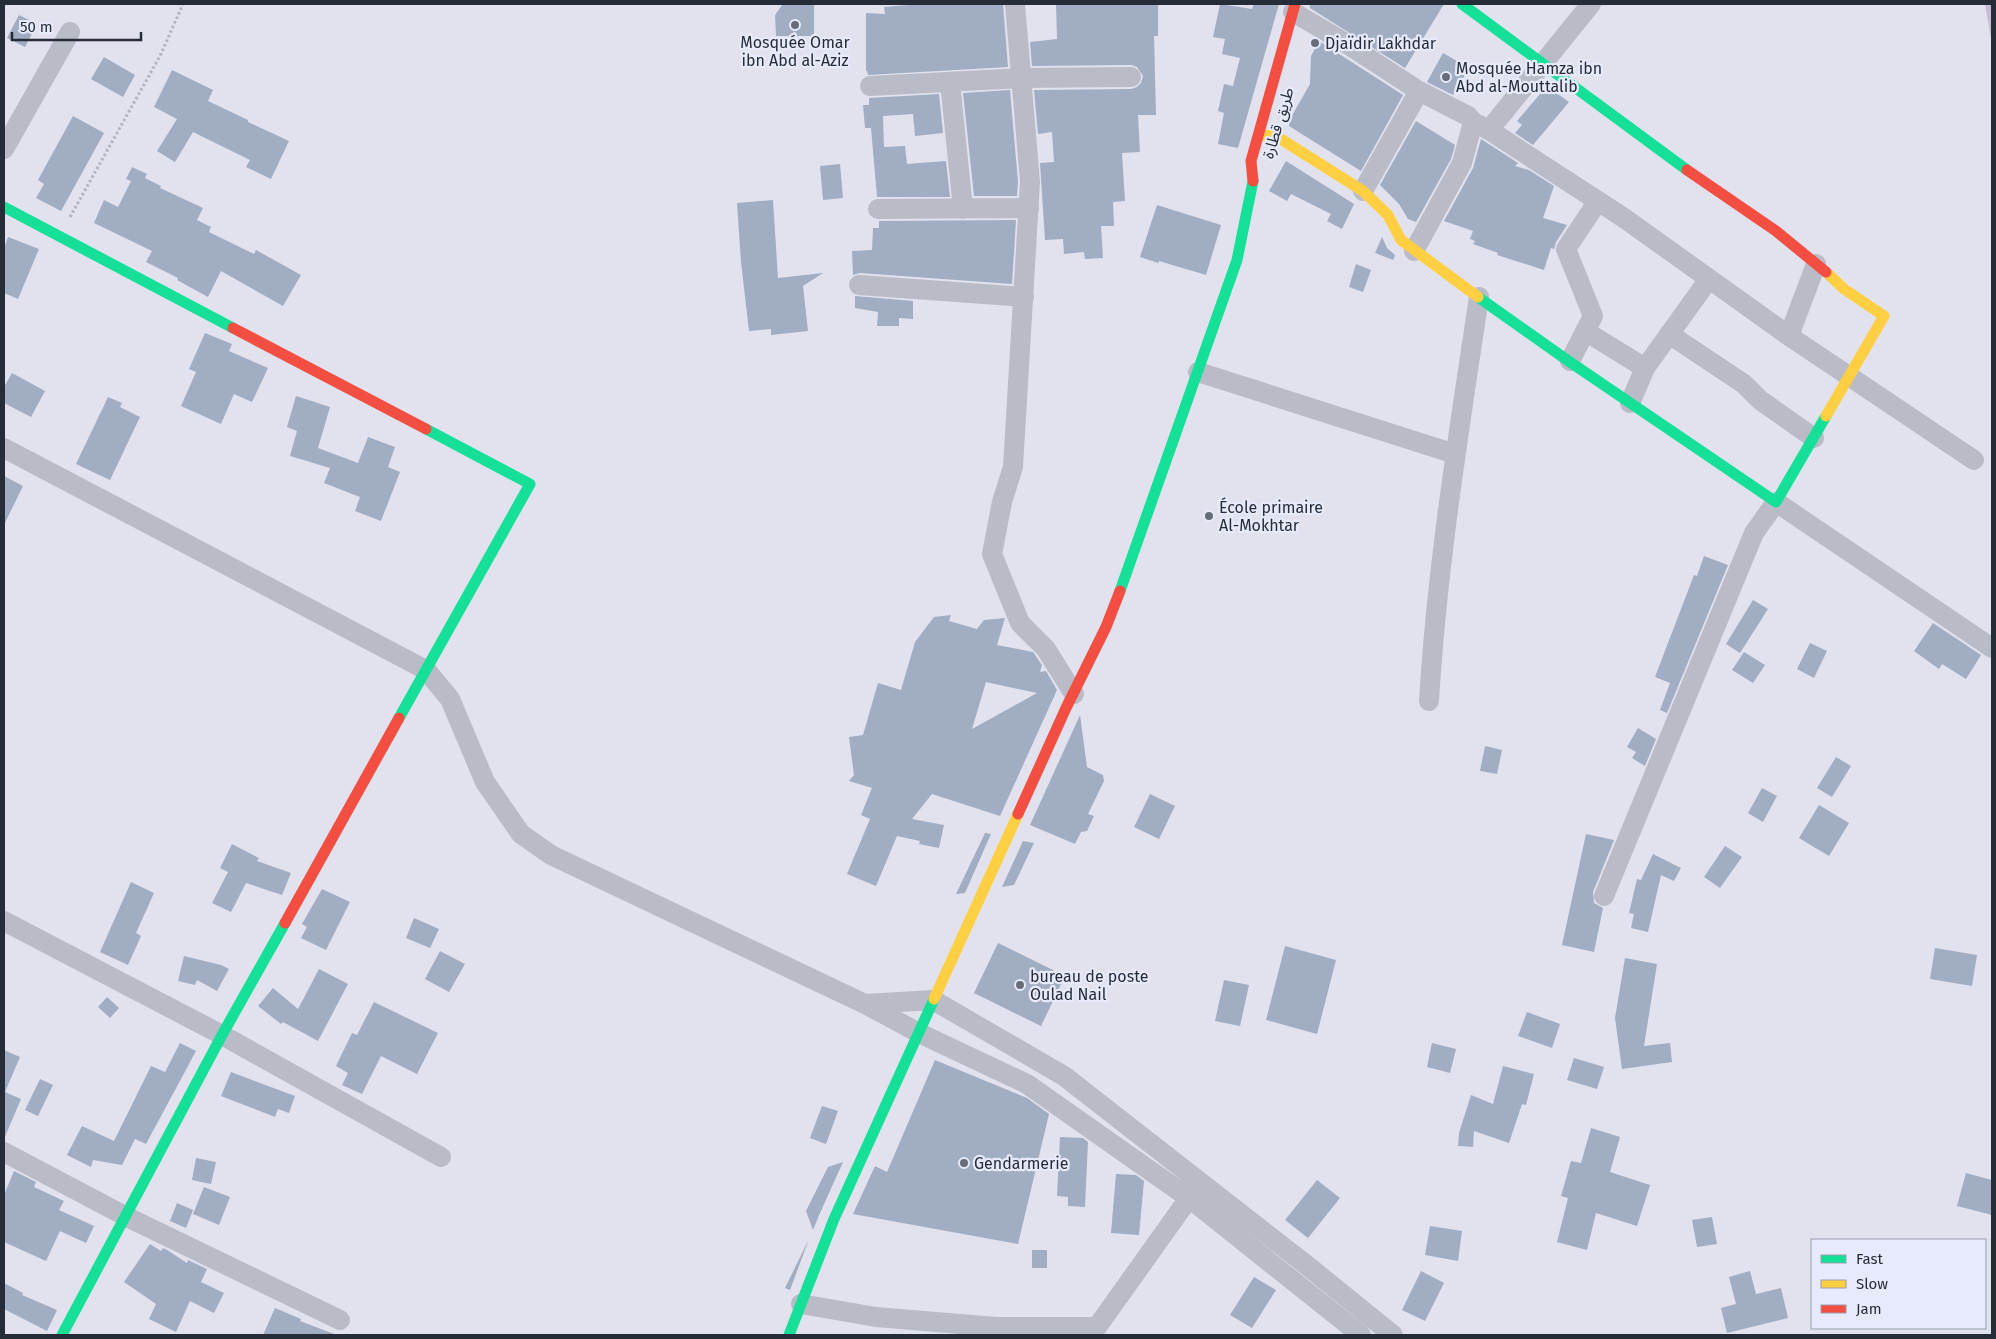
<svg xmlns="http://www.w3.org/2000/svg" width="1996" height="1339" viewBox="0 0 1996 1339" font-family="'Fira Sans','Noto Sans Arabic',sans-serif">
  <rect width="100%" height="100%" fill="#e1e2ee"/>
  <path fill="#c9bad7" d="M 1985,4 L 1992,4 L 1992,44 Z"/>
  <path fill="#a1adc3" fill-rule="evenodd" d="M 783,4 L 814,4 L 814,36 L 776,36 L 775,15 Z
    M 921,4 L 1003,4 L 1008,67 L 868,75 L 867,71 L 866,71 L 866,13 L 885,14 L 884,7 Z
    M 1056,4 L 1158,4 L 1158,36 L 1154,36 L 1156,115 L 1138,115 L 1140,152 L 1122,153 L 1125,201 L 1113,202 L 1114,226 L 1101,226 L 1103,258 L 1085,259 L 1084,252 L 1064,254 L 1063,239 L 1045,240 L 1040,163 L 1054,162 L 1052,132 L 1038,134 L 1034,90 L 1131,89 L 1137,87 L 1141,83 L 1143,76 L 1137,67 L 1131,65 L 1032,66 L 1030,42 L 1057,39 Z
    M 1220,4 L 1252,9 L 1254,4 L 1279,4 L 1238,148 L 1218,144 L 1224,113 L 1218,111 L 1224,84 L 1233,86 L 1240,58 L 1222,54 L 1225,39 L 1213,37 Z
    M 1310,4 L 1444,4 L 1405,68 L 1310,8 Z
    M 19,15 L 37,24 L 25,47 L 7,38 Z
    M 1319,41 L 1403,95 L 1361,171 L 1289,126 L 1290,119 L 1310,84 L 1311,56 Z
    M 1443,53 L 1469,68 L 1453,95 L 1427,82 Z
    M 104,57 L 135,75 L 123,97 L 91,79 Z
    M 172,70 L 213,90 L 208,101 L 248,120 L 248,122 L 289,141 L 271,179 L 246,167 L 250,160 L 193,132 L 175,162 L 157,151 L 177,119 L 154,107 Z
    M 1547,86 L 1569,102 L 1533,145 L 1515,133 L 1522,125 L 1517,121 Z
    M 1010,90 L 1018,182 L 1017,196 L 974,196 L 963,93 Z
    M 939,94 L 943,133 L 915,136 L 913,114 L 883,116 L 884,147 L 905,146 L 907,164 L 946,161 L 950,197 L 877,197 L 871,128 L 865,128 L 863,105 L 869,105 L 869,98 Z
    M 73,116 L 104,133 L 61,211 L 36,198 L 44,184 L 38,180 Z
    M 1416,121 L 1455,145 L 1451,159 L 1416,222 L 1408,219 L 1399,204 L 1380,185 Z
    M 1481,139 L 1518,163 L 1515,166 L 1529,170 L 1554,186 L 1543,218 L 1567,225 L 1556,242 L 1554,249 L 1551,248 L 1544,270 L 1497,255 L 1498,253 L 1473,244 L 1475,241 L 1470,239 L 1473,231 L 1444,221 L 1473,168 Z
    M 1286,161 L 1354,204 L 1342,229 L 1327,221 L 1331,214 L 1291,194 L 1287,201 L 1269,191 Z
    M 840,164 L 843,198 L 823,200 L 820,166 Z
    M 132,167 L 147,174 L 145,178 L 161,186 L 160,188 L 203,208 L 197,220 L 211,227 L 209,232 L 254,254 L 256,250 L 301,275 L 283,306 L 221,271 L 208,297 L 177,280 L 178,278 L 146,262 L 152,251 L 94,223 L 104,200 L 118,207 L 131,181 L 126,179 Z
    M 773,200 L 778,278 L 823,273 L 803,286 L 808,331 L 771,335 L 771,329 L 749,331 L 741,262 L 737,203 Z
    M 1157,205 L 1221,225 L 1206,275 L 1159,261 L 1158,263 L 1140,257 Z
    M 1016,220 L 1012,284 L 860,273 L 853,275 L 852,251 L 872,250 L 873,228 L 879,228 L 879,221 Z
    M 8,237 L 39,249 L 18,299 L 4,293 L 4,248 Z
    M 1382,237 L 1387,248 L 1395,255 L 1393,260 L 1375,253 Z
    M 1356,264 L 1371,270 L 1363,292 L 1349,287 Z
    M 855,296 L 913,301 L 913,319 L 899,318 L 899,326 L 877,326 L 878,312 L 855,308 Z
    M 205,333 L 232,344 L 229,351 L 268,368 L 252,402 L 234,394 L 221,424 L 181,406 L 196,372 L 189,369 Z
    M 12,373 L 45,391 L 31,417 L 4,403 L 4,387 Z
    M 296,396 L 330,407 L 318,448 L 358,463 L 368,437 L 395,447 L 388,467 L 400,472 L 381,521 L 355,511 L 360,497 L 324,483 L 330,468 L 290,456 L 297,431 L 287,427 Z
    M 108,397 L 122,403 L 120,407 L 140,417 L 110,480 L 76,464 Z
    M 4,476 L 23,486 L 4,525 Z
    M 1704,556 L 1728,565 L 1667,713 L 1660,710 L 1670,683 L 1655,677 L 1694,575 L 1697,576 Z
    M 1753,600 L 1768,609 L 1740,653 L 1726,644 Z
    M 951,615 L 949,621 L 977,629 L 984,620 L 1005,618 L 997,645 L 1033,652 L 1042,665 L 1040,672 L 1046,671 L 1057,690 L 1000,816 L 932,794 L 912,819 L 944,825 L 939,848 L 919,844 L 920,841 L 897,836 L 876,886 L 847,874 L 870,819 L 861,815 L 872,788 L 849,781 L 854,775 L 849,737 L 863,735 L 878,683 L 901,690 L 915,642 L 934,617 ZM 986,682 L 1037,693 L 972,729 Z
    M 1933,623 L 1981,655 L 1966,679 L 1942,664 L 1939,669 L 1914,651 Z
    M 1810,643 L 1827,651 L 1814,678 L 1797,669 Z
    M 1744,652 L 1765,665 L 1753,683 L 1732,670 Z
    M 1080,715 L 1087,767 L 1103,775 L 1104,781 L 1088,814 L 1094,816 L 1087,831 L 1081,832 L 1075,844 L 1030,825 Z
    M 1638,728 L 1656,739 L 1645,766 L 1632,758 L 1636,752 L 1627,747 Z
    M 1485,746 L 1502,750 L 1497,774 L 1480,771 Z
    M 1836,757 L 1851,766 L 1832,797 L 1817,788 Z
    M 1762,788 L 1777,796 L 1763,822 L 1748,813 Z
    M 1150,794 L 1175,806 L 1159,839 L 1134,827 Z
    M 1819,805 L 1849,823 L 1829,856 L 1799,838 Z
    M 985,833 L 991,834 L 965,893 L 956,894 Z
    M 1586,834 L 1614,840 L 1593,892 L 1594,903 L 1603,908 L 1594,952 L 1562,945 Z
    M 1023,841 L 1034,843 L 1014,885 L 1002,887 Z
    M 232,844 L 259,858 L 257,861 L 291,873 L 282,895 L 246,883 L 231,912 L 212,903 L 228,872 L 220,868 Z
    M 1725,846 L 1742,857 L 1720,888 L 1704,877 Z
    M 1653,854 L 1681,868 L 1674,881 L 1661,875 L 1648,932 L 1631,928 L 1634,914 L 1629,913 L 1637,879 L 1641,880 Z
    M 131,882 L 154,893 L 136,933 L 141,936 L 128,965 L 100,952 Z
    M 322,889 L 350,902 L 326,950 L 301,938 L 307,927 L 302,924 Z
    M 414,918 L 439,929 L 430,948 L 406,938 Z
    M 998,943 L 1065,976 L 1041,1026 L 974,993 Z
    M 1285,946 L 1336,960 L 1317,1034 L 1266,1020 Z
    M 1935,948 L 1977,955 L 1972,986 L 1930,979 Z
    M 440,951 L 465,964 L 449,992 L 425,979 Z
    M 184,956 L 221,965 L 229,969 L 217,991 L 197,980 L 195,985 L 178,981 Z
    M 1625,958 L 1657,964 L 1644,1046 L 1670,1043 L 1672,1062 L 1622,1069 L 1615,1018 Z
    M 319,969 L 348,984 L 318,1041 L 283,1022 L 281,1024 L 258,1006 L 273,988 L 298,1009 Z
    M 1224,980 L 1249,985 L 1240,1026 L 1215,1021 Z
    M 107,997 L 119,1008 L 110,1018 L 98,1007 Z
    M 374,1002 L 438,1033 L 417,1074 L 381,1056 L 362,1094 L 342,1085 L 348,1073 L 336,1066 L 352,1033 L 357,1035 Z
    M 1527,1012 L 1560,1024 L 1552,1048 L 1518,1036 Z
    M 180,1043 L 196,1051 L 146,1144 L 135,1139 L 122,1165 L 93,1160 L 91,1167 L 67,1155 L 82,1126 L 114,1141 L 151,1066 L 165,1072 Z
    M 1432,1043 L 1456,1049 L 1450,1073 L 1427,1067 Z
    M 4,1050 L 20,1057 L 5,1092 L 21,1099 L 4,1139 Z
    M 1574,1058 L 1604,1067 L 1597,1089 L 1567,1080 Z
    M 935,1060 L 1027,1098 L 1049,1114 L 1018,1244 L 853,1214 L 875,1166 L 887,1172 Z
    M 1503,1066 L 1534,1074 L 1526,1105 L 1522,1104 L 1509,1143 L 1474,1131 L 1473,1147 L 1458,1146 L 1459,1133 L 1471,1095 L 1493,1104 Z
    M 231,1072 L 295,1096 L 289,1113 L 278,1109 L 275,1117 L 221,1096 Z
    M 40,1079 L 53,1085 L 38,1116 L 25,1110 Z
    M 822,1106 L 838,1111 L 826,1144 L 810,1138 Z
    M 1591,1128 L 1620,1137 L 1610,1172 L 1650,1185 L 1637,1226 L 1596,1213 L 1587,1250 L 1557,1242 L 1568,1198 L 1561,1196 L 1571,1161 L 1581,1163 Z
    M 1060,1137 L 1083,1138 L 1088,1142 L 1085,1207 L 1068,1206 L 1068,1197 L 1057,1196 Z
    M 196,1158 L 216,1162 L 211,1184 L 192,1180 Z
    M 843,1162 L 820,1213 L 813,1230 L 806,1211 L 828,1167 Z
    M 14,1171 L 36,1182 L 34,1187 L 64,1201 L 59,1210 L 94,1226 L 86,1243 L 60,1231 L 46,1261 L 4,1242 L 4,1195 Z
    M 1966,1173 L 1992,1180 L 1992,1215 L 1957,1206 Z
    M 1116,1174 L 1136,1175 L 1144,1181 L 1139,1235 L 1111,1233 Z
    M 1317,1180 L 1340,1198 L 1308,1238 L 1285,1220 Z
    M 204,1187 L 230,1197 L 219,1225 L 193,1214 Z
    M 177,1203 L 193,1210 L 186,1228 L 170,1221 Z
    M 1712,1217 L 1717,1244 L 1697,1247 L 1692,1220 Z
    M 1430,1226 L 1462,1231 L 1458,1261 L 1425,1255 Z
    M 809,1239 L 790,1290 L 785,1288 Z
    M 150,1244 L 161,1251 L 163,1248 L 167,1250 L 187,1263 L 188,1260 L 207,1269 L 201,1282 L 224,1293 L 214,1313 L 190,1301 L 176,1332 L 149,1319 L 156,1304 L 124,1282 Z
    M 1032,1250 L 1047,1250 L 1047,1268 L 1032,1268 Z
    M 1421,1271 L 1444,1283 L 1425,1321 L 1402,1310 Z
    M 1750,1271 L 1756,1294 L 1781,1288 L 1788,1318 L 1727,1333 L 1721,1308 L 1736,1304 L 1729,1277 Z
    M 1254,1277 L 1276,1290 L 1252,1328 L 1230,1315 Z
    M 4,1283 L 23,1293 L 22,1295 L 57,1310 L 47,1331 L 4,1309 Z
    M 275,1308 L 301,1319 L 300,1321 L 334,1334 L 334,1335 L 263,1335 Z"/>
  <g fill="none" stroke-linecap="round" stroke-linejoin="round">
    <path stroke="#b1b5c0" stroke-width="3" stroke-dasharray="2.5 2.5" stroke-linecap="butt" d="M 70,217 L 160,56 L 183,4"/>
    <path stroke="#b9bcc7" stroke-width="20" d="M 1015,4 L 1030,182 L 1013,467 L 1002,502 L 992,554 L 1020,623 L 1046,649 L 1074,694
      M 1293,12 L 1344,42 L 1419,91 L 1468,116 L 1473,122 L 1489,130 L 1624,218 L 1789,336 L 1974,460
      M 950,82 L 963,209
      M 870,86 L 1021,78 L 1131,77
      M 1489,130 L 1591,4
      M 4,149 L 70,32
      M 1363,191 L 1419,91
      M 878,209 L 1029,208
      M 1414,251 L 1462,163 L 1473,122
      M 859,285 L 1024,297
      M 1585,331 L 1645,368 L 1630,403
      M 1669,334 L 1744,384 L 1760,400 L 1814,438
      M 1789,336 L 1816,264
      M 1570,361 L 1593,316 L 1566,249 L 1598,201
      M 1645,368 L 1709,279
      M 1198,372 L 1455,454
      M 4,448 L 426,670 L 450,699 L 485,782 L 521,834 L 551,855 L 865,1004
      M 1429,701 C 1437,566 1459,431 1479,297
      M 1604,896 L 1754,533 L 1776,502 L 1992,648
      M 4,921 L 222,1035 L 441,1157
      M 4,1152 L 125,1216 L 340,1320
      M 801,1304 L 876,1317 L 996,1327 L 1097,1327 L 1189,1198
      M 1361,1335 L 1189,1198 L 1027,1084 L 919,1033 L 865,1004 L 933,1000 L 1064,1076 L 1309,1267 L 1393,1335"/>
    <path stroke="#16e098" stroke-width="11" d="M 1462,4 L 1687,170
      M 4,207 L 233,328
      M 1478,297 L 1567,360 L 1776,502 L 1826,416
      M 1120,591 L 1237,260 L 1253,181
      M 399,718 L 530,484 L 426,429
      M 62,1335 L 222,1035 L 285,923
      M 789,1335 L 834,1219 L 934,999"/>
    <path stroke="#ffcf43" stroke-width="11" d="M 1259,135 L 1276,136 L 1363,191 L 1388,215 L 1401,240 L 1478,297
      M 1826,416 L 1884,316 L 1844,289 L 1826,272
      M 934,999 L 1018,814"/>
    <path stroke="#f24e42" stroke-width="11" d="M 1687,170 L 1776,231 L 1826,272
      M 1253,181 L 1251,161 L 1295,4
      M 233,328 L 426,429
      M 1018,814 L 1066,708 L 1106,627 L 1120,591
      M 285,923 L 399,718"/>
  </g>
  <g fill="#686c78" stroke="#e7eafb" stroke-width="2">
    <circle cx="795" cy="25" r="5"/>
    <circle cx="1315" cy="43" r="5"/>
    <circle cx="1446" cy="77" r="5"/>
    <circle cx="1209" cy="516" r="5"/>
    <circle cx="1020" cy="985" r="5"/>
    <circle cx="964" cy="1163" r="5"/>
  </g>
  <g text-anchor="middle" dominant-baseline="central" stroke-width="4.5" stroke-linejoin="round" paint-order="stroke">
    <g font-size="16" fill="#272d38" stroke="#e7eafb" text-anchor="start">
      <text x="795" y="42" text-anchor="middle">Mosquée Omar<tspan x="795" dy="18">ibn Abd al-Aziz</tspan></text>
      <text x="1325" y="43">Djaïdir Lakhdar</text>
      <text x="1456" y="68">Mosquée Hamza ibn<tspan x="1456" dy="18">Abd al-Mouttalib</tspan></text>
      <text x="1219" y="507">École primaire<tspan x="1219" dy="18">Al-Mokhtar</tspan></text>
      <text x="1030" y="976">bureau de poste<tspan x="1030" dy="18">Oulad Nail</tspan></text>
      <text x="974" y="1163">Gendarmerie</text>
    </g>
    <g font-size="16" fill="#272d38" stroke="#e7eafb">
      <text transform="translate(1278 123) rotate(-73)">طريق قطارة</text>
    </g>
  </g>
  <rect width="1996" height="1339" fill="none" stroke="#272d38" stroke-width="10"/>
  <rect x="1811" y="1239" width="175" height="90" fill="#e7eafb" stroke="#9a9ead"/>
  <rect x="1821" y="1255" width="25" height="8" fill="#16e098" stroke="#9a9ead"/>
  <text x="1856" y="1264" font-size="15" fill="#272d38">Fast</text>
  <rect x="1821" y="1280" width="25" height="8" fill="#ffcf43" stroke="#9a9ead"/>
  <text x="1856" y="1289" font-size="15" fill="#272d38">Slow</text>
  <rect x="1821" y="1305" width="25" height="8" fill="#f24e42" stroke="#9a9ead"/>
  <text x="1856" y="1314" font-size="15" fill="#272d38">Jam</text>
  <path d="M12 32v8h129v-8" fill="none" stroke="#272d38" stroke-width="2.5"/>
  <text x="20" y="32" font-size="15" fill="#272d38" stroke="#e7eafb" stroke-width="4" paint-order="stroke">50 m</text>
</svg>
